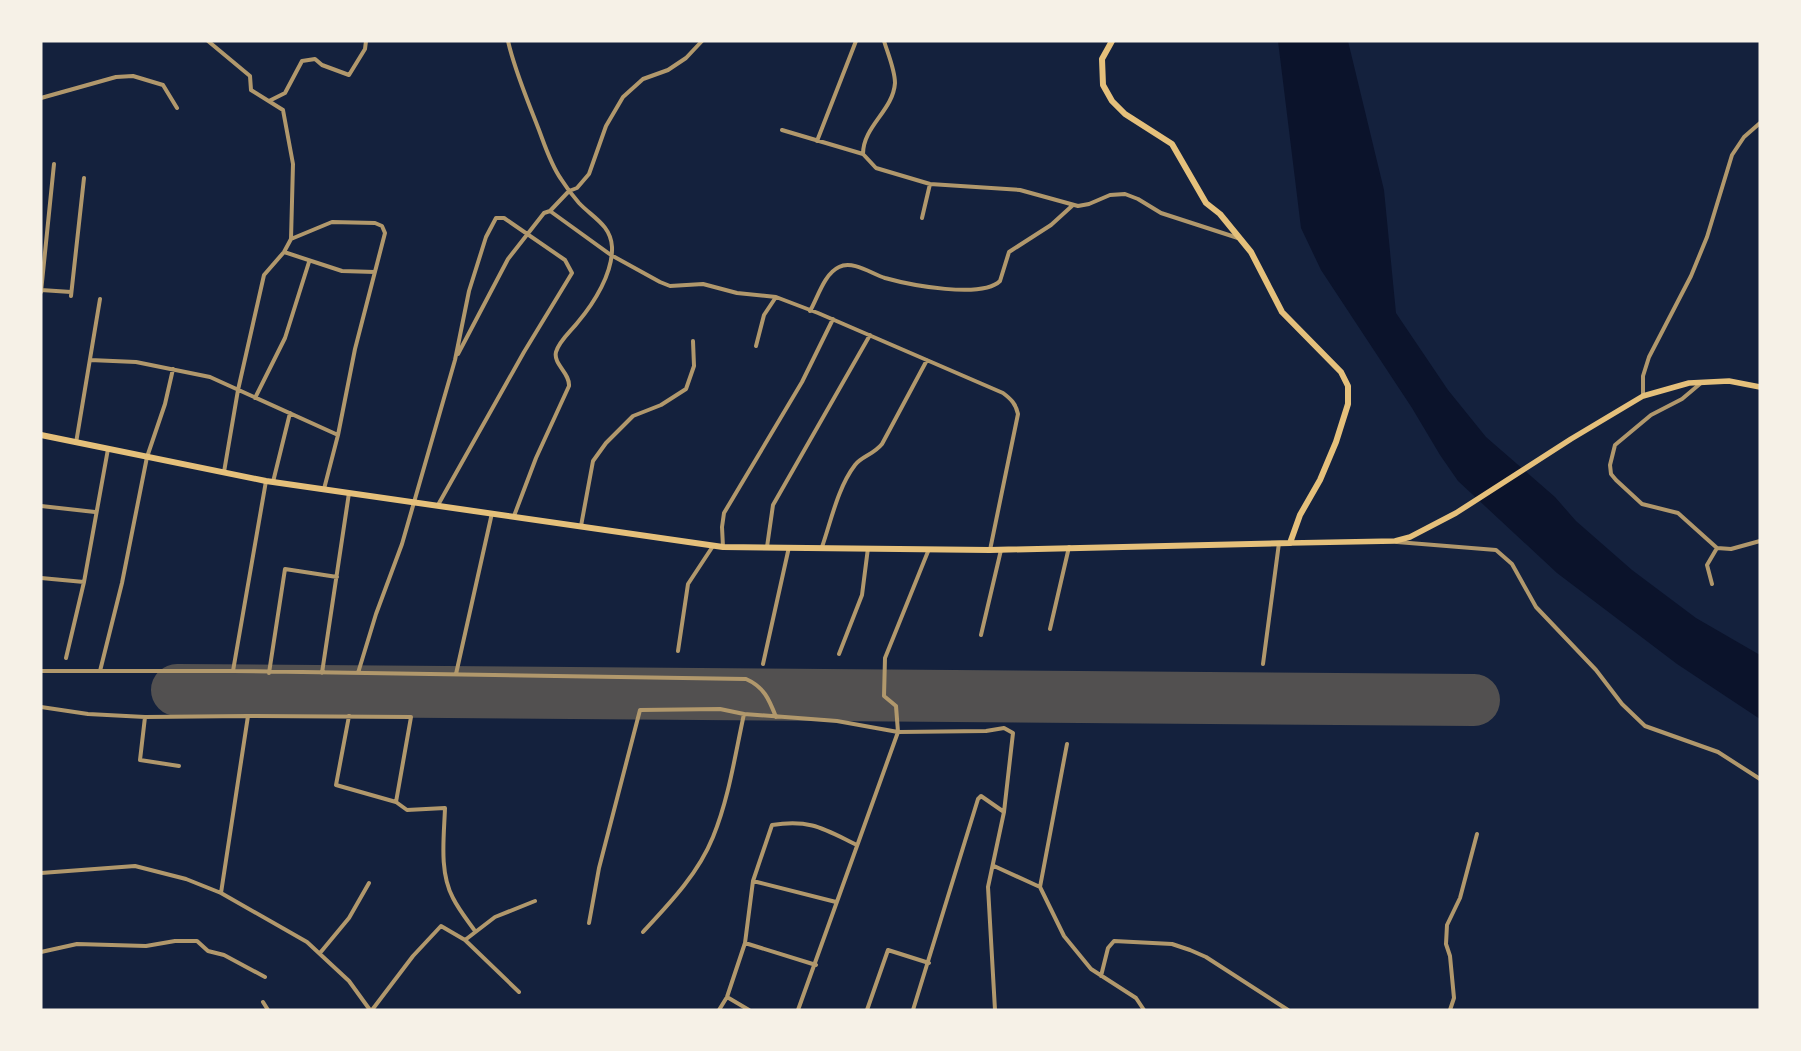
<svg xmlns="http://www.w3.org/2000/svg" width="1801" height="1051" viewBox="0 0 1801 1051" font-family="Arial,sans-serif">
  <rect width="100%" height="100%" fill="#14213d"/>
  <path fill="#0b132b" d="M 1278,41 L 1348,41 L 1384,190 L 1396,313 L 1448,390 L 1486,437 L 1555,497 L 1576,521 L 1632,570 L 1696,618 L 1760,655 L 1760,719 L 1677,664 L 1557,573 L 1458,481 L 1440,455 L 1412,408 L 1321,270 L 1301,228 Z"/>
  <g fill="none" stroke-linecap="round" stroke-linejoin="round">
    <path stroke="#525050" stroke-width="52" d="M 177,690 L 1474,700"/>
    <path stroke="#b1986c" stroke-width="4" d="M 208,41 L 250,76 L 251,90 L 283,110 L 293,164 L 291,239
      M 508,41 C 515,72 528,101 539,130 C 545,146 551,165 561,179 C 566,187 572,195 579,203 C 592,217 611,225 612,247 C 613,273 594,303 578,322 C 571,331 559,341 556,352 C 553,364 570,373 569,386 L 536,458 L 514,516
      M 884,41 C 888,54 895,70 895,83 C 893,111 863,126 863,154 L 876,168 L 930,184 L 1020,190 L 1078,206 L 1089,204 L 1110,195 L 1125,194 L 1138,199 L 1161,213 L 1238,238
      M 41,98 L 116,77 L 133,76 L 163,85 L 177,108
      M 269,101 L 285,93 L 302,61 L 315,59 L 322,65 L 349,75 L 365,49 L 366,41
      M 782,130 L 863,154
      M 817,141 L 856,41
      M 550,211 L 569,191 L 577,188 L 589,174 L 606,126 L 623,97 L 643,79 L 668,70 L 686,58 L 702,41
      M 922,218 L 930,184
      M 284,252 L 342,271 L 375,272
      M 41,290 L 71,292
      M 41,292 L 54,164
      M 71,296 L 84,178
      M 810,311 C 818,297 824,274 839,267 C 853,260 872,274 885,278 C 910,285 982,299 1000,281 L 1009,252 L 1051,225 L 1073,205
      M 756,346 L 764,315 L 776,297
      M 458,354 L 508,259 L 544,213 L 550,211 L 611,255 L 660,282 L 670,286 L 703,284 L 737,293 L 776,297 L 818,313 L 1003,393 C 1011,399 1016,404 1018,414 L 990,550
      M 90,360 L 136,362 L 210,377 L 338,435
      M 1701,383 L 1682,399 L 1651,415 L 1615,445 L 1610,465 L 1611,474 L 1616,480 L 1642,504 L 1678,513 L 1717,548
      M 1643,396 L 1643,376 L 1649,357 L 1691,276 L 1707,237 L 1732,155 L 1744,137 L 1760,123
      M 255,398 L 285,338 L 309,262
      M 76,443 L 100,299
      M 224,472 L 238,390 L 264,275 L 284,252 L 291,239 L 332,222 L 375,223 L 382,226 L 385,233 L 355,349 L 338,435 L 324,489
      M 273,482 L 290,413
      M 41,506 L 95,512
      M 581,526 L 593,461 L 606,443 L 633,416 L 661,405 L 686,389 L 694,366 L 693,341
      M 1397,542 L 1496,550 L 1512,564 L 1536,607 L 1596,670 L 1622,704 L 1645,726 L 1718,752 L 1760,779
      M 723,547 L 722,527 L 724,513 L 802,382 L 833,319
      M 767,547 L 773,505 L 870,335
      M 822,547 C 831,521 838,487 855,465 C 862,456 873,455 882,444 L 927,360
      M 929,549 L 885,658 L 884,696 L 896,706 L 898,732 L 986,731 L 1004,728 L 1013,733 L 1004,812 L 988,887 L 995,1010
      M 41,578 L 84,582
      M 1712,584 L 1707,565 L 1717,548 L 1731,549 L 1760,541
      M 1050,629 L 1069,547
      M 981,635 L 1001,550
      M 678,651 L 688,584 L 713,546
      M 839,654 L 862,595 L 868,548
      M 66,658 L 84,582 L 108,449
      M 763,664 L 789,547
      M 1263,664 L 1279,543
      M 41,671 L 233,671 L 746,679 C 764,687 769,699 776,717
      M 100,671 L 122,583 L 147,457 L 165,404 L 173,369
      M 233,671 L 266,481
      M 269,673 L 285,569 L 337,577
      M 322,673 L 349,493
      M 358,673 L 376,614 L 402,544 L 455,360 L 469,291 L 486,237 L 496,218 L 504,218 L 565,260 L 572,273 L 524,352 L 438,505
      M 456,674 L 492,513
      M 41,707 L 88,714 L 145,717 L 248,716 L 221,893
      M 248,716 L 411,717 L 396,802
      M 349,716 L 336,785 L 396,802 L 407,810 L 445,808 C 444,837 439,872 453,898 C 459,910 468,921 475,931
      M 145,717 L 140,760 L 179,766
      M 1067,744 L 1040,887 L 1064,936 L 1091,969 L 1136,998 L 1144,1010
      M 994,866 L 1040,887
      M 41,873 L 135,866 L 186,879 L 221,893 L 307,942 L 349,981 L 370,1010
      M 753,881 L 836,902
      M 589,923 L 599,868 L 640,710 L 720,709 L 744,714 L 837,721 L 898,732 L 798,1010
      M 643,932 C 670,903 698,874 713,837 C 729,798 735,755 744,714
      M 465,940 L 495,917 L 535,901
      M 745,943 L 816,965
      M 41,952 L 77,944 L 146,946 L 175,941 L 197,941 L 208,951 L 224,955 L 265,977
      M 320,953 L 349,918 L 369,883
      M 1101,976 L 1108,948 L 1114,941 L 1172,944 L 1190,950 L 1206,957 L 1288,1010
      M 727,997 L 749,1010
      M 263,1002 L 268,1010
      M 372,1010 L 413,956 L 441,926 L 465,940 L 519,992
      M 719,1010 L 727,997 L 745,943 L 753,881 L 772,825 C 811,819 824,829 857,845
      M 867,1010 L 888,950 L 929,963
      M 913,1010 L 978,799 L 981,796 L 1004,812
      M 1450,1010 L 1454,998 L 1450,956 L 1446,944 L 1447,925 L 1460,898 L 1477,834"/>
    <path stroke="#e5c07b" stroke-width="5.5" d="M 1290,543 L 1395,541 L 1410,537 L 1456,513 L 1571,439 L 1643,396 L 1689,383 L 1729,381 L 1760,387"/>
    <path stroke="#e5c07b" stroke-width="6" d="M 41,435 L 266,481 L 723,547 L 990,550 L 1290,543 L 1300,515 L 1320,480 L 1336,442 L 1348,404 L 1348,386 L 1341,372 L 1282,312 L 1251,252 L 1220,214 L 1206,203 L 1172,144 L 1125,114 L 1112,101 L 1103,85 L 1102,59 L 1112,41"/>
  </g>
  <rect width="1801" height="1051" fill="none" stroke="#f6f1e7" stroke-width="85"/>
</svg>
